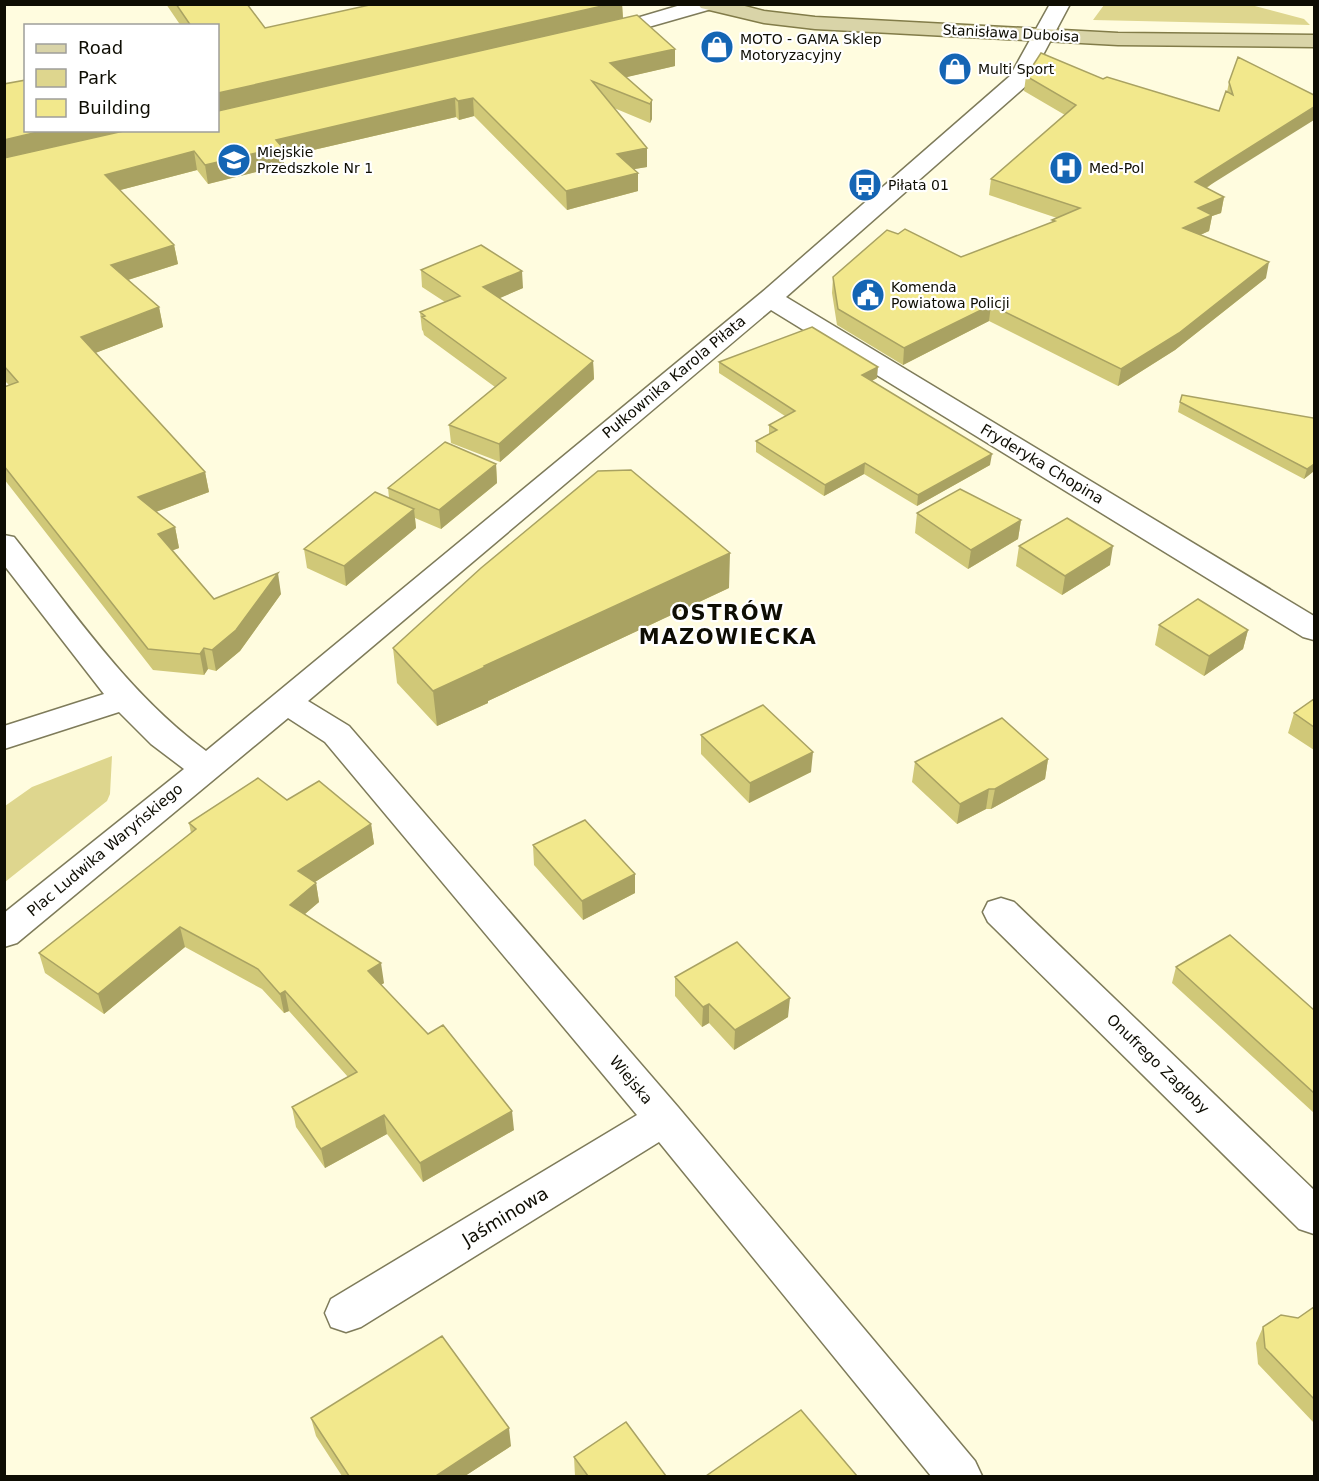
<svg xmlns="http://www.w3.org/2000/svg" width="1319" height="1481" viewBox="0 0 1319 1481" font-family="'DejaVu Sans',sans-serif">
  <rect width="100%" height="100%" fill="#fffcdf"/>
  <path fill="#ded68e" d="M 1251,5 L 1304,19 L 1310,25 L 1093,20 L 1104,5 Z
    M 112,756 L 110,794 L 107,801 L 5,882 L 5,806 L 32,787 Z"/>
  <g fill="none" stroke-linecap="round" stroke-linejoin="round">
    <defs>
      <path id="minor" d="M 684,4 L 718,4 L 715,8 L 603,40 L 596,38 L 593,34 L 596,30 Z
        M 1050,4 L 1070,4 L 1027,85 L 786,297 L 1314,616 L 1314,640 L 1303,637 L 771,310 L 308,701 L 349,726 L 678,1107 L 975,1461 L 982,1476 L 931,1476 L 659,1142 L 361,1327 L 346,1332 L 331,1327 L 325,1313 L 331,1299 L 637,1115 L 325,742 L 288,718 L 17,943 L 4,947 L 4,913 L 184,769 L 151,744 L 119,712 L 4,749 L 4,726 L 104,694 L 4,565 L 4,535 L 14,537 C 74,612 128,694 206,751 L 761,293 L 1010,76 Z
        M 1001,898 L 1014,902 L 1314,1190 L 1314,1234 L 1299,1229 L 988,922 L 983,912 L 988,902 Z"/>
      <path id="major" d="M 698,4 L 737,4 L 764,11 L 815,17 L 1118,33 L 1314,35 L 1314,47 L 1118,45 L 815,29 L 764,23 L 701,8 Z"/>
    </defs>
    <use href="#minor" stroke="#7e7b5a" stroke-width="3"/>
    <use href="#major" stroke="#827c49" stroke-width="3"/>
    <use href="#minor" fill="#fff" fill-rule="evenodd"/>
    <use href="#major" fill="#d9d4a8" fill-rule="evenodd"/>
  </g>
  <path fill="#d0c878" d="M 166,4 L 247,4 L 265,28 L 622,4 L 623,18 L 675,49 L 675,66 L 626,77 L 652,100 L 652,119 L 650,123 L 614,108 L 647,167 L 634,169 L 638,173 L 638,191 L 578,207 L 567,210 L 474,116 L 459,120 L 456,117 L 283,157 L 284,165 L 208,184 L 197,170 L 120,190 L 174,245 L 178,264 L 128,280 L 159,307 L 163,327 L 95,353 L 205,472 L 209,492 L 156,512 L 175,527 L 179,548 L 173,550 L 214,599 L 281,594 L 240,651 L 216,671 L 208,669 L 204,675 L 153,670 L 4,479 L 4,387 L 9,385 L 4,380 L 4,84 L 26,130 L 218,130 L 218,26 L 181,26 Z
    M 1026,76 L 1103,79 L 1219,111 L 1227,92 L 1229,82 L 1314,95 L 1207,188 L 1224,197 L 1221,213 L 1212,216 L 1209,231 L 1200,235 L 1266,278 L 1175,350 L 1118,386 L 989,321 L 903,365 L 837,325 L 832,293 L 833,277 L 961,257 L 1052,223 L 1052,220 L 1057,218 L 989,195 L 991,179 L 1065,115 L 1024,91 Z
    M 421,270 L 523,288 L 499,298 L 593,361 L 594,379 L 500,462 L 451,443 L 449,425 L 495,387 L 424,335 L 423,331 L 422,330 L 420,312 L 445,302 L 422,287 Z
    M 719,362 L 877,378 L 872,381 L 990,465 L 917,506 L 864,474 L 824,496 L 756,452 L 756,441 L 769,434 L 769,425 L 785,416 L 719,373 Z
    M 1180,402 L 1314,471 L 1304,479 L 1178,412 Z
    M 496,464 L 497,483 L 441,529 L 415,518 L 416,528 L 346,586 L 307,568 L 304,549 L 389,498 L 388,488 Z
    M 917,513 L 1021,520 L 1018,539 L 968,569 L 915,533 Z
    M 1019,546 L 1110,565 L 1062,595 L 1016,566 Z
    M 729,588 L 488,701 L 488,703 L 437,726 L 397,683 L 393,648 Z
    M 1159,625 L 1248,630 L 1243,649 L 1204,676 L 1155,645 Z
    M 1314,699 L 1314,750 L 1288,733 L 1294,713 Z
    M 701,735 L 811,772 L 749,803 L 701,754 Z
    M 1048,759 L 1045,779 L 991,809 L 986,809 L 957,824 L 912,782 L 915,762 Z
    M 287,800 L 371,824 L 374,844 L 315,882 L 316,883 L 319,902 L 305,914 L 384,983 L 381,985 L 514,1130 L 423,1182 L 387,1134 L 325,1168 L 296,1127 L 292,1107 L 348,1077 L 289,1011 L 284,1013 L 262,989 L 185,947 L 104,1014 L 45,973 L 39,953 L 191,833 L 189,823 Z
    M 533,845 L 635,893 L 583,920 L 534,865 Z
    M 1176,967 L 1314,1010 L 1314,1113 L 1172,983 Z
    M 675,977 L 788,1017 L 734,1050 L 709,1023 L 702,1027 L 675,996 Z
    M 1314,1307 L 1314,1423 L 1258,1364 L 1256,1343 L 1263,1327 L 1298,1318 Z
    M 311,1418 L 511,1446 L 465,1476 L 342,1476 L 316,1436 Z
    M 574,1457 L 666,1476 L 575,1476 Z"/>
  <path fill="#a9a262" d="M 611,4 L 622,4 L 623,19 L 218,112 L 218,93 Z
    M 675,49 L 675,66 L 610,81 L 610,63 Z
    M 455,98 L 456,117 L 283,157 L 284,165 L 208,184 L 205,165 L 276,140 Z
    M 473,98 L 474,116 L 459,120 L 458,101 Z
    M 652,100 L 652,119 L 650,123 L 650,104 Z
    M 1314,107 L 1314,120 L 1191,197 L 1195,182 Z
    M 46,130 L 132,130 L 4,160 L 4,140 Z
    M 647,148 L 647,167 L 617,172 L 617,154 Z
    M 194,151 L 197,170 L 109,193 L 105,175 Z
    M 638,173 L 638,191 L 578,207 L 567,210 L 566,191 Z
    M 1224,197 L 1221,213 L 1212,216 L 1209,231 L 1180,244 L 1183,228 L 1198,208 Z
    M 174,245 L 178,264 L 115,284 L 111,265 Z
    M 1269,262 L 1266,278 L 1175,350 L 1118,386 L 1121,369 Z
    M 522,271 L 523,288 L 484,305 L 483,287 Z
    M 991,305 L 989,321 L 903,365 L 904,348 Z
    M 159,307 L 163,327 L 85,357 L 81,337 Z
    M 593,361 L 594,379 L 500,462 L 499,444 Z
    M 878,367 L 877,378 L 862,386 L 862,375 Z
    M 992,454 L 990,465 L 917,506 L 918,495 Z
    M 865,463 L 864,474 L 824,496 L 825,485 Z
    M 496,464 L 497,483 L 441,529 L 439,510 Z
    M 1314,464 L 1314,471 L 1304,479 L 1307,469 Z
    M 205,472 L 209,492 L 142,517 L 138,497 Z
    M 414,509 L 416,528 L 346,586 L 344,566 Z
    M 1021,520 L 1018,539 L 968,569 L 971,550 Z
    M 175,527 L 179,548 L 163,554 L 158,534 Z
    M 1113,546 L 1110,565 L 1062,595 L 1065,576 Z
    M 730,553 L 729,588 L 488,701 L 488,703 L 437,726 L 433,691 L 484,666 Z
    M 278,573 L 281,594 L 240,651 L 216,671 L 212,650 Z
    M 1248,630 L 1243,649 L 1204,676 L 1209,656 Z
    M 204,648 L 208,669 L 204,675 L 200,654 Z
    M 813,752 L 811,772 L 749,803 L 750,783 Z
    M 1048,759 L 1045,779 L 991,809 L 995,789 Z
    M 989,789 L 986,809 L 957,824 L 960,804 Z
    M 371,824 L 374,844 L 301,891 L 298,871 Z
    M 635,874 L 635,893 L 583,920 L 582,901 Z
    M 316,883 L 319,902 L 293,924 L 290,905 Z
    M 180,927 L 185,947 L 104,1014 L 98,994 Z
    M 381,963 L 384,983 L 371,991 L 368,971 Z
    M 285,991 L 289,1011 L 284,1013 L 280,994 Z
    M 790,998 L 788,1017 L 734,1050 L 735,1030 Z
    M 709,1004 L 709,1023 L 702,1027 L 703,1007 Z
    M 512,1111 L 514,1130 L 423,1182 L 420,1163 Z
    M 384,1115 L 387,1134 L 325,1168 L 321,1149 Z
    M 509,1428 L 511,1446 L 465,1476 L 436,1476 Z"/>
  <path fill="#f2e88c" stroke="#a9a262" stroke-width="1.5" d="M 176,4 L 247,4 L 265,28 L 374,4 L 611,4 L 218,93 L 218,26 L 191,26 Z
    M 637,15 L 675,49 L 610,63 L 652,100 L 650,104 L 592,81 L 647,148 L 617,154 L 638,173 L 566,191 L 473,98 L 458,101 L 455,98 L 276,140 L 282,147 L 205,165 L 194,151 L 105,175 L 174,245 L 111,265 L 159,307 L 81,337 L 205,472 L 138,497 L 175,527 L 158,534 L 214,599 L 278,573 L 236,630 L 212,650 L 204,648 L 200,654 L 148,649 L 4,466 L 4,387 L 18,382 L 4,366 L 4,158 L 128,130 L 218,130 L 218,111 Z
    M 1041,53 L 1103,79 L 1107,77 L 1219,111 L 1226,91 L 1233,95 L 1229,82 L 1238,57 L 1314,95 L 1314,107 L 1195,182 L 1224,197 L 1198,208 L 1212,215 L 1183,228 L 1269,262 L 1179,333 L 1121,369 L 991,305 L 904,348 L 838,309 L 833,277 L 887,230 L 898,234 L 905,229 L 961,257 L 1055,221 L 1052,220 L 1080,208 L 991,179 L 1076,105 L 1026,76 Z
    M 26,80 L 26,130 L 46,130 L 4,140 L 4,84 Z
    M 481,245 L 522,271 L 483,287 L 593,361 L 499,444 L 449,425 L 506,378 L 422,317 L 425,316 L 420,312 L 460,296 L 421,270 Z
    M 812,327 L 878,367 L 862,375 L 992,454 L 918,495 L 865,463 L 825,485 L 756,441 L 777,430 L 769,425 L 795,411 L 719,362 Z
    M 1182,395 L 1313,418 L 1314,417 L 1314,464 L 1307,469 L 1180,402 Z
    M 445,442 L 496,464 L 439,510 L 388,488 Z
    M 631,470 L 730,553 L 484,666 L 485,667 L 433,691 L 393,648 L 481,568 L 598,471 Z
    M 960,489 L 1021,520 L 971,550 L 917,513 Z
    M 375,492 L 414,509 L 344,566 L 304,549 Z
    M 1067,518 L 1113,546 L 1065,576 L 1019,546 Z
    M 1198,599 L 1248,630 L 1209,656 L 1159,625 Z
    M 1314,699 L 1314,727 L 1294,713 Z
    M 763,705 L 813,752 L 750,783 L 701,735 Z
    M 1002,718 L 1048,759 L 995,789 L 989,789 L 960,804 L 915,762 Z
    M 258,778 L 287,800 L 319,781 L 371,824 L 298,871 L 316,883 L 290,905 L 381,963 L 368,971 L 428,1034 L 443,1025 L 512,1111 L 420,1163 L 384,1115 L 321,1149 L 292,1107 L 357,1072 L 285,991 L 280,994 L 258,969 L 180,927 L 98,994 L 39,953 L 196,829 L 189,823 Z
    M 585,820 L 635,874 L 582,901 L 533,845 Z
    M 1230,935 L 1314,1010 L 1314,1093 L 1176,967 Z
    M 737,942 L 790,998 L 735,1030 L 709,1004 L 703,1007 L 675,977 Z
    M 1314,1307 L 1314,1399 L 1265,1348 L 1263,1327 L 1281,1315 L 1298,1318 Z
    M 442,1336 L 509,1428 L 436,1476 L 349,1476 L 311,1418 Z
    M 801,1410 L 857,1476 L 706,1476 Z
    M 626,1422 L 666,1476 L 588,1476 L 574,1457 Z"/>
  <defs>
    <symbol id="shop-disc" viewBox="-11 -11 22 22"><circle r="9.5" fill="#1465b4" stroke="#fff"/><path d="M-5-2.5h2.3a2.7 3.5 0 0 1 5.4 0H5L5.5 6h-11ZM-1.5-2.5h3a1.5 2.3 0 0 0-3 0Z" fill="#fff"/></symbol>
    <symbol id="school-disc" viewBox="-11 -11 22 22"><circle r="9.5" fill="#1465b4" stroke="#fff"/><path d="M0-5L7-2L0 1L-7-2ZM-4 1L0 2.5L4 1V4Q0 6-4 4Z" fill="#fff"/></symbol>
    <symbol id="hospital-disc" viewBox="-11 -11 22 22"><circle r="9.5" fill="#1465b4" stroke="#fff"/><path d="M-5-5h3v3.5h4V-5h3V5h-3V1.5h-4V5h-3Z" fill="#fff"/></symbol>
    <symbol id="bus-disc" viewBox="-11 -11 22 22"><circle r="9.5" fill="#1465b4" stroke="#fff"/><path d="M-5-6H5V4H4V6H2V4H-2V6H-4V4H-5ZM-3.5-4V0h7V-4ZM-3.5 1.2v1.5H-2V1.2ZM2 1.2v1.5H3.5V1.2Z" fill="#fff"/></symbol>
    <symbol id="civic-disc" viewBox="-11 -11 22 22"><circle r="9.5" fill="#1465b4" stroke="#fff"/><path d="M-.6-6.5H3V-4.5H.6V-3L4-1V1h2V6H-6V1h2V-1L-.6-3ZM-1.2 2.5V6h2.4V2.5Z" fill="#fff"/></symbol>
  </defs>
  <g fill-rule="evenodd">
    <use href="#shop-disc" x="698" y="28" width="38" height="38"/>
    <use href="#shop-disc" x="936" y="50" width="38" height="38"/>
    <use href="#school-disc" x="215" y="141" width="38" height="38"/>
    <use href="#hospital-disc" x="1047" y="149" width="38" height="38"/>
    <use href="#bus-disc" x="846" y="166" width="38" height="38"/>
    <use href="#civic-disc" x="849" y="276" width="38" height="38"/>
  </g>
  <g text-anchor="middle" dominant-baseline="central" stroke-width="4.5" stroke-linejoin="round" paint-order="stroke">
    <g font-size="14" fill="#0e0d03" stroke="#fff">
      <text transform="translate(1011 33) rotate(3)">Stanisława Duboisa</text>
    </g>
    <g font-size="14" fill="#0e0d03" stroke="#fff" text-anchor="start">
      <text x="740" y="39">MOTO - GAMA Sklep<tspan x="740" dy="16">Motoryzacyjny</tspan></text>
      <text x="978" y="69">Multi Sport</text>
      <text x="257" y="152">Miejskie<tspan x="257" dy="16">Przedszkole Nr 1</tspan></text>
      <text x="1089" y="168">Med-Pol</text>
      <text x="888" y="185">Piłata 01</text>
      <text x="891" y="287">Komenda<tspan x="891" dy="16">Powiatowa Policji</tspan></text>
    </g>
    <g font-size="15" fill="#0e0d03" stroke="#fff">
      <text transform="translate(674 377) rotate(-40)">Pułkownika Karola Piłata</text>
      <text transform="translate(1042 464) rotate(31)">Fryderyka Chopina</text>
      <text transform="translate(105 850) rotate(-40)">Plac Ludwika Waryńskiego</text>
      <text transform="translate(1158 1064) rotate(44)">Onufrego Zagłoby</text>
      <text transform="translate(631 1080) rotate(50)">Wiejska</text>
    </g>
    <g font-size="18" fill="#0e0d03" stroke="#fff">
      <text transform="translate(505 1216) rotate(-31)">Jaśminowa</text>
    </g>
    <g font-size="21" font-weight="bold" letter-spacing="1.5" fill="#0e0d03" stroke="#fff">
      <text x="728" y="613">OSTRÓW<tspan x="728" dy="24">MAZOWIECKA</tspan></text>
    </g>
  </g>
  <rect width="1319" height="1481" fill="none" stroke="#0e0d03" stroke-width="12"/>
  <rect x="24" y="24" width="195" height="108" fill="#ffffff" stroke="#9f9e9a" stroke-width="1.5"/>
  <rect x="36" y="44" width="30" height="9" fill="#d9d4a8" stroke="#9f9e9a" stroke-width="1.5"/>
  <text x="78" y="54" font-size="18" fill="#0e0d03">Road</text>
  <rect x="36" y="69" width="30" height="18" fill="#ded68e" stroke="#9f9e9a" stroke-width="1.5"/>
  <text x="78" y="84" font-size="18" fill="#0e0d03">Park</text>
  <rect x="36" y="99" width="30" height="18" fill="#f2e88c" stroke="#9f9e9a" stroke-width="1.5"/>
  <text x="78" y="114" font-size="18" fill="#0e0d03">Building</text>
</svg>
